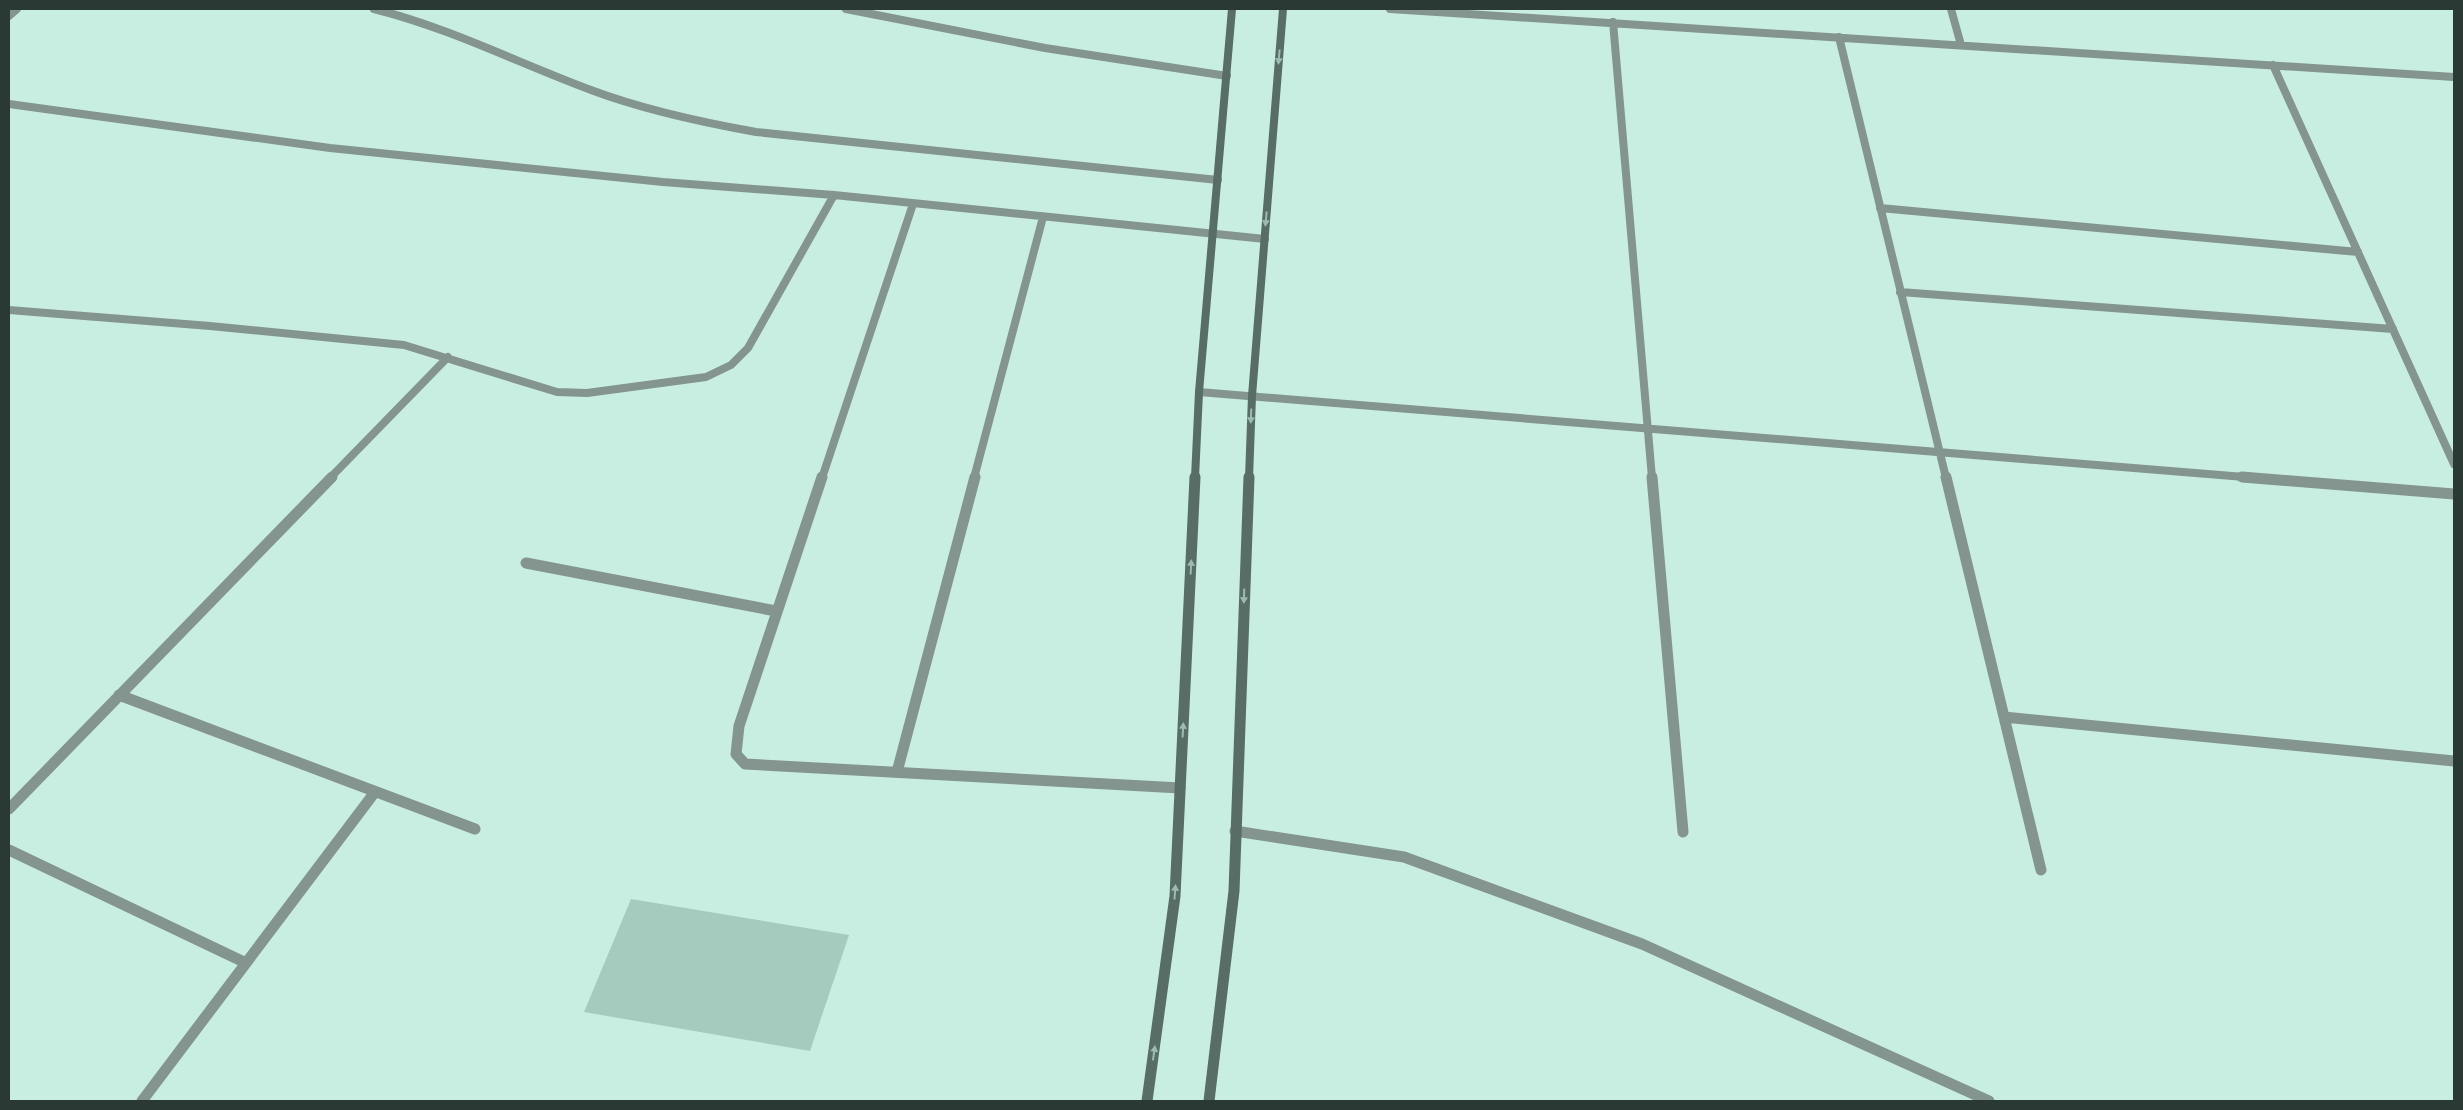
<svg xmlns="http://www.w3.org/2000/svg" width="2463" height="1110" viewBox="0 0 2463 1110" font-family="'Exo 2',sans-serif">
  <rect width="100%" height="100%" fill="#c8eee1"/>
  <path fill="#a5cabe" d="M 631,899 L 849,935 L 810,1051 L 584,1012 Z"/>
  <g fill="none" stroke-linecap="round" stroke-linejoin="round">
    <path stroke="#84948e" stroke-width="8" d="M 374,9 C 450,28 518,63 591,90 C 644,110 700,122 756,132 L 1218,180
      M 846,9 L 1045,48 L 1227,76
      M 1390,9 L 2454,77
      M 1951,9 L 1961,45
      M 9,16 L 17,9
      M 1613,22 L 1652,478
      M 1839,37 L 1946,478
      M 2273,65 L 2454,464
      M 9,104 L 330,148 L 663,182 L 834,195 L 1265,239
      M 1880,208 L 2358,252
      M 1900,292 L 2393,329
      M 9,310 L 210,326 L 404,345 L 557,392 L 587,393 L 706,377 L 731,365 L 748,348 L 834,195
      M 1199,392 L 2257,478
      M 330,478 L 448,357
      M 822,478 L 913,204
      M 974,478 L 1043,217"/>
    <path stroke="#84948e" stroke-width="11" d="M 822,477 L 739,726 L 736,754 L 745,764 L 1180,788
      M 1652,477 L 1683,832
      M 1946,477 L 2041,870
      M 2242,477 L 2454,494
      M 526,563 L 776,611
      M 119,695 L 475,829
      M 2004,717 L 2454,761
      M 897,772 L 975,477
      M 9,809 L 332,477
      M 1235,831 L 1404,857 L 1642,944 L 1989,1101
      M 9,850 L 246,963
      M 142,1101 L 375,792"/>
    <path stroke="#576d66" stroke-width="8" d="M 1195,478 L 1199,392 L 1232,9
      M 1249,478 L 1252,396 L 1283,9"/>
    <path stroke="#576d66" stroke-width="11" d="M 1147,1101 L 1175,896 L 1195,477
      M 1209,1101 L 1234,891 L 1249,477"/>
  </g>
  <defs><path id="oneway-solid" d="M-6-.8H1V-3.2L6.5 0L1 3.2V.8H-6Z" transform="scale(1.25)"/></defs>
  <g fill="#9cbbb1">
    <use href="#oneway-solid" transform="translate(1279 57) rotate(95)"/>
    <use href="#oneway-solid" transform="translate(1266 219) rotate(95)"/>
    <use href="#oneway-solid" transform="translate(1251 416) rotate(92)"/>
    <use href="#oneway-solid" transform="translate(1191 567) rotate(-87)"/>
    <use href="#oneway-solid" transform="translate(1244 596) rotate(92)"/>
    <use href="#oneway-solid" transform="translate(1183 730) rotate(-87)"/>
    <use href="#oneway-solid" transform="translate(1175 892) rotate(-86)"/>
    <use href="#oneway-solid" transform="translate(1154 1053) rotate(-82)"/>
  </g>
  <rect width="2463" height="1110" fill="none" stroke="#2a3934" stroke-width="20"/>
</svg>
